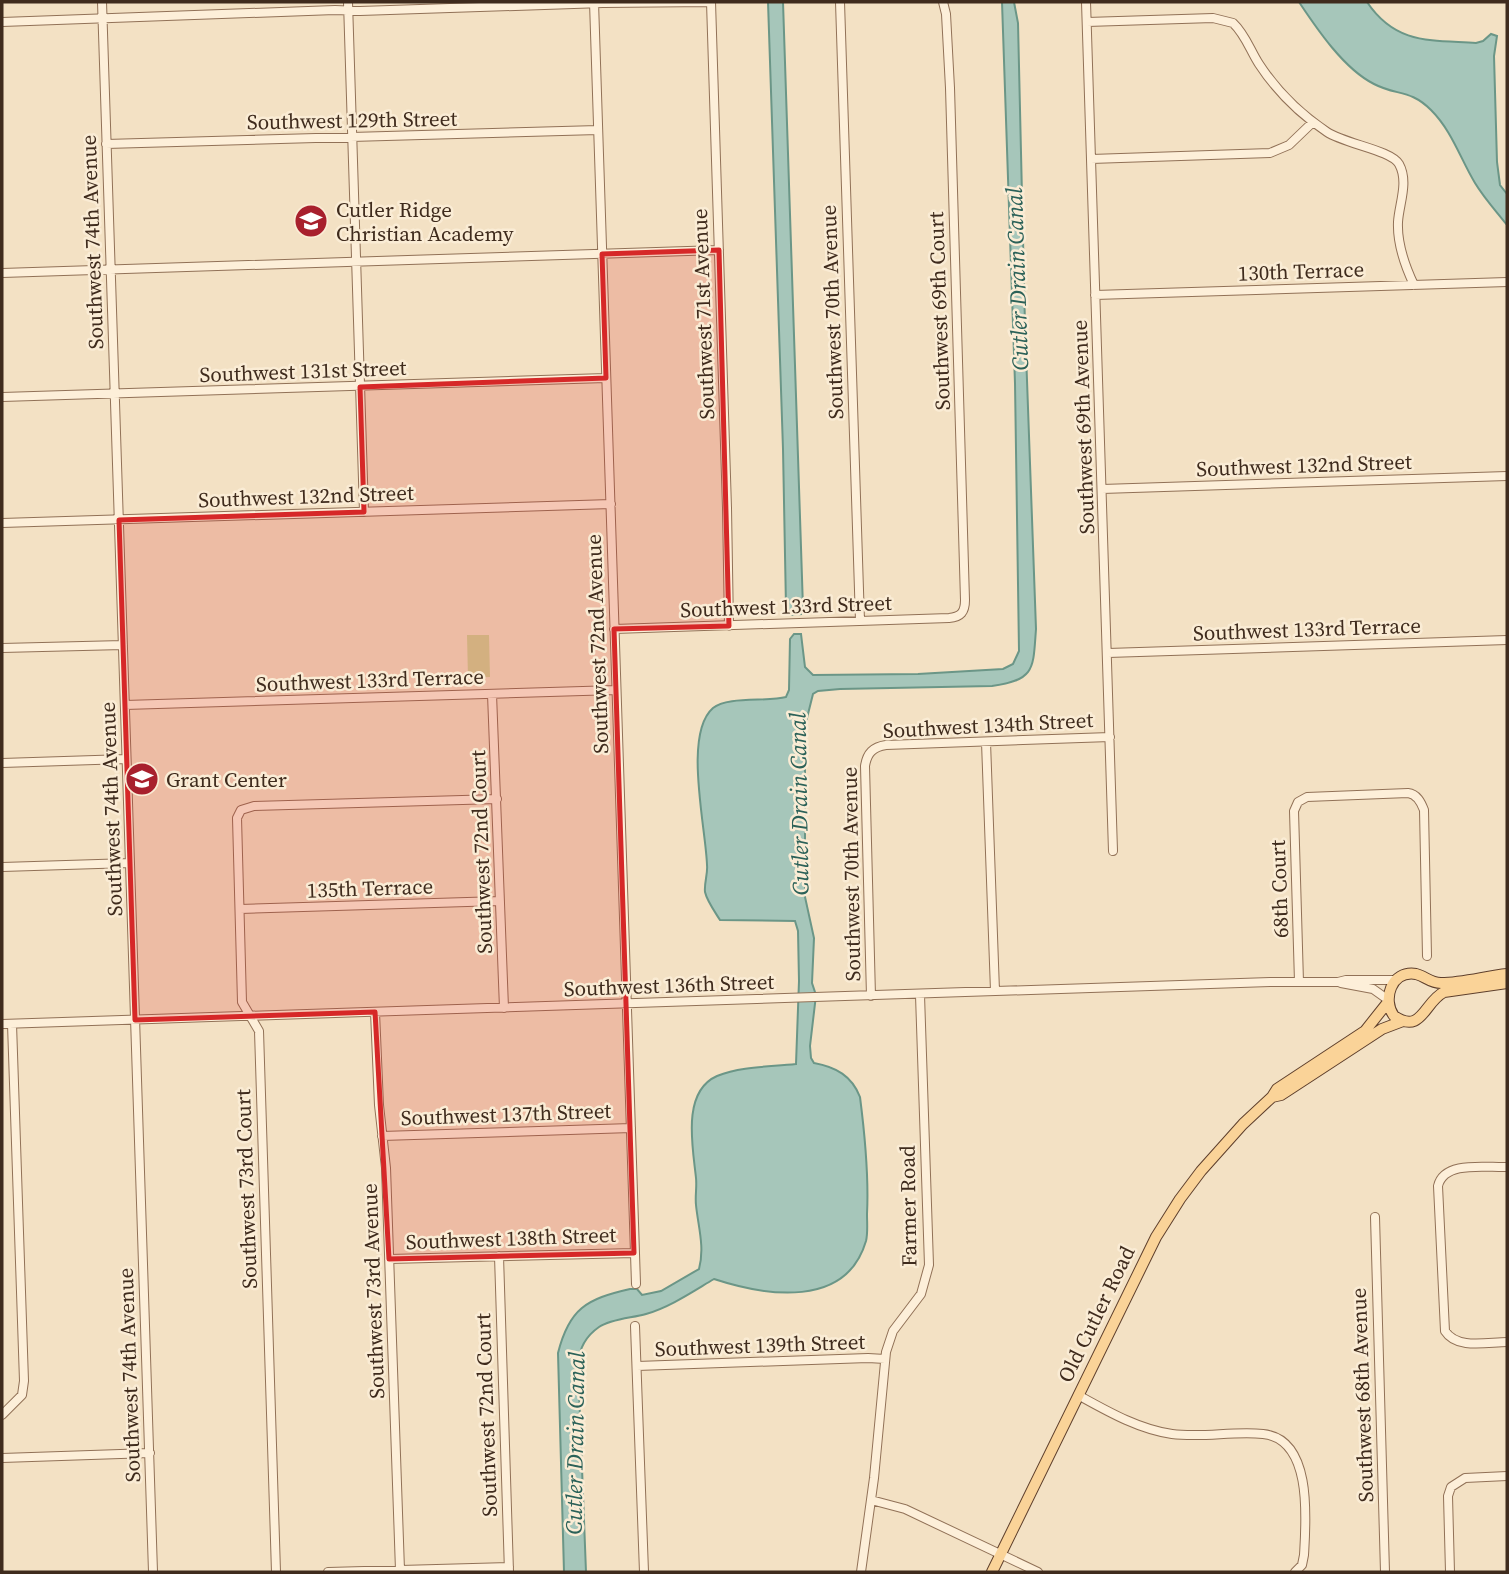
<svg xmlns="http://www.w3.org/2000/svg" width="1509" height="1574" viewBox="0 0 1509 1574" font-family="'Source Serif 4',serif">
  <rect width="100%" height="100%" fill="#f3e1c4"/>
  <path fill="#d2d396" d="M 467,635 L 489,635 L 490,677 L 468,678 Z"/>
  <path fill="#a6c6ba" stroke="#6b9687" stroke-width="2" d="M 768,2 L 783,2 L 803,608 L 801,614 L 791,615 L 786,607 L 783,449 Z
    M 1002,2 L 1014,2 L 1018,23 L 1025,325 L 1036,629 C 1033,668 1036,680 992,686 L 840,689 L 818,691 L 813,694 L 805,726 L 805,897 L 814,938 L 812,983 L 816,995 L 810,1046 L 811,1058 L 814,1063 C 836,1067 852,1076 860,1097 C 865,1136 869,1175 867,1214 C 867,1223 868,1233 866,1241 C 846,1309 766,1296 714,1279 C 692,1292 670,1307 646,1314 C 632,1318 611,1319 599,1327 C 586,1336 579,1349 578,1364 L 586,1572 L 564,1572 L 558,1353 C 569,1309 586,1299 630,1289 L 637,1289 L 642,1295 L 661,1291 L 699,1269 C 705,1247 698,1226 696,1205 C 695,1196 697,1187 696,1178 C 693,1148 681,1092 717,1076 C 742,1066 770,1067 796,1064 L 799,981 L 798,931 L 795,921 L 720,920 C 715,912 707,901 705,892 C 704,883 708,874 707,865 C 706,828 683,734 713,708 C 727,696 767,702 786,697 L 789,690 L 790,639 L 794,634 L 801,634 L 805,667 L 813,675 L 918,674 L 1003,669 L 1013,664 L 1019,651 L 1015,383 Z
    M 1299,2 L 1367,2 C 1396,45 1431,40 1476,43 L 1483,41 L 1491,34 L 1497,36 L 1494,56 L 1497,162 L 1500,185 L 1507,194 L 1507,225 C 1496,211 1484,198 1475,183 C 1460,158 1452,131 1431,110 C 1410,89 1397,96 1374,84 C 1344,69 1317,29 1299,2 Z"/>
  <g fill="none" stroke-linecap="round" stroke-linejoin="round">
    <defs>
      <path id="minor" d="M 102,2 L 153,1572
        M 348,2 L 364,512
        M 594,2 L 636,1284
        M 711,2 L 727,508 L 729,626
        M 840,2 L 860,621
        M 1086,2 L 1113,851
        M 2,22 L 335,10 L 360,11 L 603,3 L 711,2
        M 1087,22 L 1213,18 L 1233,23 C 1245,34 1250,50 1259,64 C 1276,90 1300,114 1327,132 C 1345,144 1391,150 1399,164 C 1409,182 1399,204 1398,222 C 1397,244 1405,266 1414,285
        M 106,144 L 598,130
        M 1091,159 L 1270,153 L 1289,145 L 1313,122
        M 2,273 L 719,250
        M 1095,295 L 1507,282
        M 2,397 L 606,378
        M 1102,489 L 1507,476
        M 2,523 L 611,504
        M 614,629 L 949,618 C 961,617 965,612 965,600 L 950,88 L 946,14 L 943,2
        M 2,648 L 123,645
        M 1108,653 L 1507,640
        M 492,694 L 504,1008
        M 125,705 L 616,690
        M 986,742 L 995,991
        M 2,763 L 126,759
        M 2,867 L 130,863
        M 240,909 L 500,901
        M 1299,982 L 1294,811 L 1298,802 L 1307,797 L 1408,793 C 1417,794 1421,802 1424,810 L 1427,956
        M 1341,983 L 1373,989 L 1387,999
        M 871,996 L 865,766 C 867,753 873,747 886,745 L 1110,737
        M 375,1012 L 379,1105 L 386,1168 L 400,1570
        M 2,1024 L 1270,982 L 1338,982 L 1346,980 L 1396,980
        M 382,1136 L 631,1128
        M 1507,1167 C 1487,1168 1444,1160 1438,1186 L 1445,1331 C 1457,1350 1488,1342 1507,1342
        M 1375,1217 L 1385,1572
        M 499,1256 L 509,1572
        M 389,1259 L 634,1253
        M 635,1326 L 644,1572
        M 637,1366 L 868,1358 L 885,1359
        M 1078,1395 C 1107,1411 1138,1429 1172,1434 C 1202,1438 1233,1431 1263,1434 C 1313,1439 1306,1520 1304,1555 L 1302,1565 L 1295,1572
        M 2,1415 L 22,1395 L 24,1381 L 12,1024
        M 2,1458 L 150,1453
        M 871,1500 L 905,1509 L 1038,1572
        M 276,1572 L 259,1031 L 242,1002 L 237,818 L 241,810 L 254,806 L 497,799
        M 328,1572 L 509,1567
        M 861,1572 L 874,1478 L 886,1352 L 893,1331 L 921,1294 L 929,1265 L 920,995
        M 1450,1572 L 1448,1496 L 1451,1487 L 1465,1478 L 1507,1476"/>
      <path id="major" d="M 1507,974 C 1486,976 1463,983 1441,983 C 1430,983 1425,976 1416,974 C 1391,970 1382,1000 1394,1016 C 1422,1035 1424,1002 1444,992 L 1507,983
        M 1272,1097 L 1281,1095 L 1382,1029 L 1403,1021
        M 992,1572 L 1156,1237 L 1180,1199 L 1201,1171 L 1243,1124 L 1272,1097 L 1277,1089 L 1365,1031 L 1388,1002"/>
    </defs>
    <use href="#minor" stroke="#917157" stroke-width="10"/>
    <use href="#major" stroke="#5e3f2c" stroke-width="12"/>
    <use href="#minor" stroke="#fdefd9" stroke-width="8"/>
    <use href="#major" stroke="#fad398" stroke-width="10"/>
  </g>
  <path fill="#d62828" fill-opacity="0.2" stroke="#d62828" stroke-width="5" stroke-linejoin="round" d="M 719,250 L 729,626 L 614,629 L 634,1253 L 389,1259 L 375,1012 L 135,1020 L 119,520 L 364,512 L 360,387 L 606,378 L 602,254 Z"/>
  <defs>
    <symbol id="school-disc" viewBox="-11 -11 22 22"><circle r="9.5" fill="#a8202d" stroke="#faecd5"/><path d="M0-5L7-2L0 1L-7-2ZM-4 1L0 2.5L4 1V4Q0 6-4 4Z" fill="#fff"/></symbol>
  </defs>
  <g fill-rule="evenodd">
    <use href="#school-disc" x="292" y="202" width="38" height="38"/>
    <use href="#school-disc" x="123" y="760" width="38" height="38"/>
  </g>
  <g text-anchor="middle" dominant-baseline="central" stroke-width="5" stroke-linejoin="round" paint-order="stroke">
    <g font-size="21" fill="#3f2b1d" stroke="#faecd5">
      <text transform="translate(352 120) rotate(-1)">Southwest 129th Street</text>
      <text transform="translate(92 242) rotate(-92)">Southwest 74th Avenue</text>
      <text transform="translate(1301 271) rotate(-2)">130th Terrace</text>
      <text transform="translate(939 311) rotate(-92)">Southwest 69th Court</text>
      <text transform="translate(832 312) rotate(-92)">Southwest 70th Avenue</text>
      <text transform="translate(703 314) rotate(-92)">Southwest 71st Avenue</text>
      <text transform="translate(303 371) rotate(-2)">Southwest 131st Street</text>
      <text transform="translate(1083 427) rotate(-92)">Southwest 69th Avenue</text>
      <text transform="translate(1304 465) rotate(-2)">Southwest 132nd Street</text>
      <text transform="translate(306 496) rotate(-2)">Southwest 132nd Street</text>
      <text transform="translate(786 606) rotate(-2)">Southwest 133rd Street</text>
      <text transform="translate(1307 629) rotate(-2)">Southwest 133rd Terrace</text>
      <text transform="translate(597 644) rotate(-92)">Southwest 72nd Avenue</text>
      <text transform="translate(370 680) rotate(-2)">Southwest 133rd Terrace</text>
      <text transform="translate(988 725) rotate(-3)">Southwest 134th Street</text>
      <text transform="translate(111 809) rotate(-92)">Southwest 74th Avenue</text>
      <text transform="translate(481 852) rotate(-92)">Southwest 72nd Court</text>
      <text transform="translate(851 874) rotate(-91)">Southwest 70th Avenue</text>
      <text transform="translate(370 888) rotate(-2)">135th Terrace</text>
      <text transform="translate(1279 889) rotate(-92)">68th Court</text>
      <text transform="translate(669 985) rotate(-2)">Southwest 136th Street</text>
      <text transform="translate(506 1114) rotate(-2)">Southwest 137th Street</text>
      <text transform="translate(246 1189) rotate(-92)">Southwest 73rd Court</text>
      <text transform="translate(908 1206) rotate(-91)">Farmer Road</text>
      <text transform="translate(511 1238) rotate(-2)">Southwest 138th Street</text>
      <text transform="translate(373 1291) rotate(-92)">Southwest 73rd Avenue</text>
      <text transform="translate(1096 1314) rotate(-64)">Old Cutler Road</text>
      <text transform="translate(760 1345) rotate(-2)">Southwest 139th Street</text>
      <text transform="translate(129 1375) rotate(-92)">Southwest 74th Avenue</text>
      <text transform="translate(1362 1395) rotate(-92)">Southwest 68th Avenue</text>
      <text transform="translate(486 1415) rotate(-92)">Southwest 72nd Court</text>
    </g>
    <g font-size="21" fill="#3f2b1d" stroke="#faecd5" text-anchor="start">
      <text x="336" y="209">Cutler Ridge<tspan x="336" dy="24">Christian Academy</tspan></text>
      <text x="166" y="779">Grant Center</text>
    </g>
    <g font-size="23" font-style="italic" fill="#2b6158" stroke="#faecd5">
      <text transform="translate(1017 279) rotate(-92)">Cutler Drain Canal</text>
      <text transform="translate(799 804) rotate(-91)">Cutler Drain Canal</text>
      <text transform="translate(575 1443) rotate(-89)">Cutler Drain Canal</text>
    </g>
  </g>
  <rect width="1509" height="1574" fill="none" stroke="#3f2b1d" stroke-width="7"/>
</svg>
